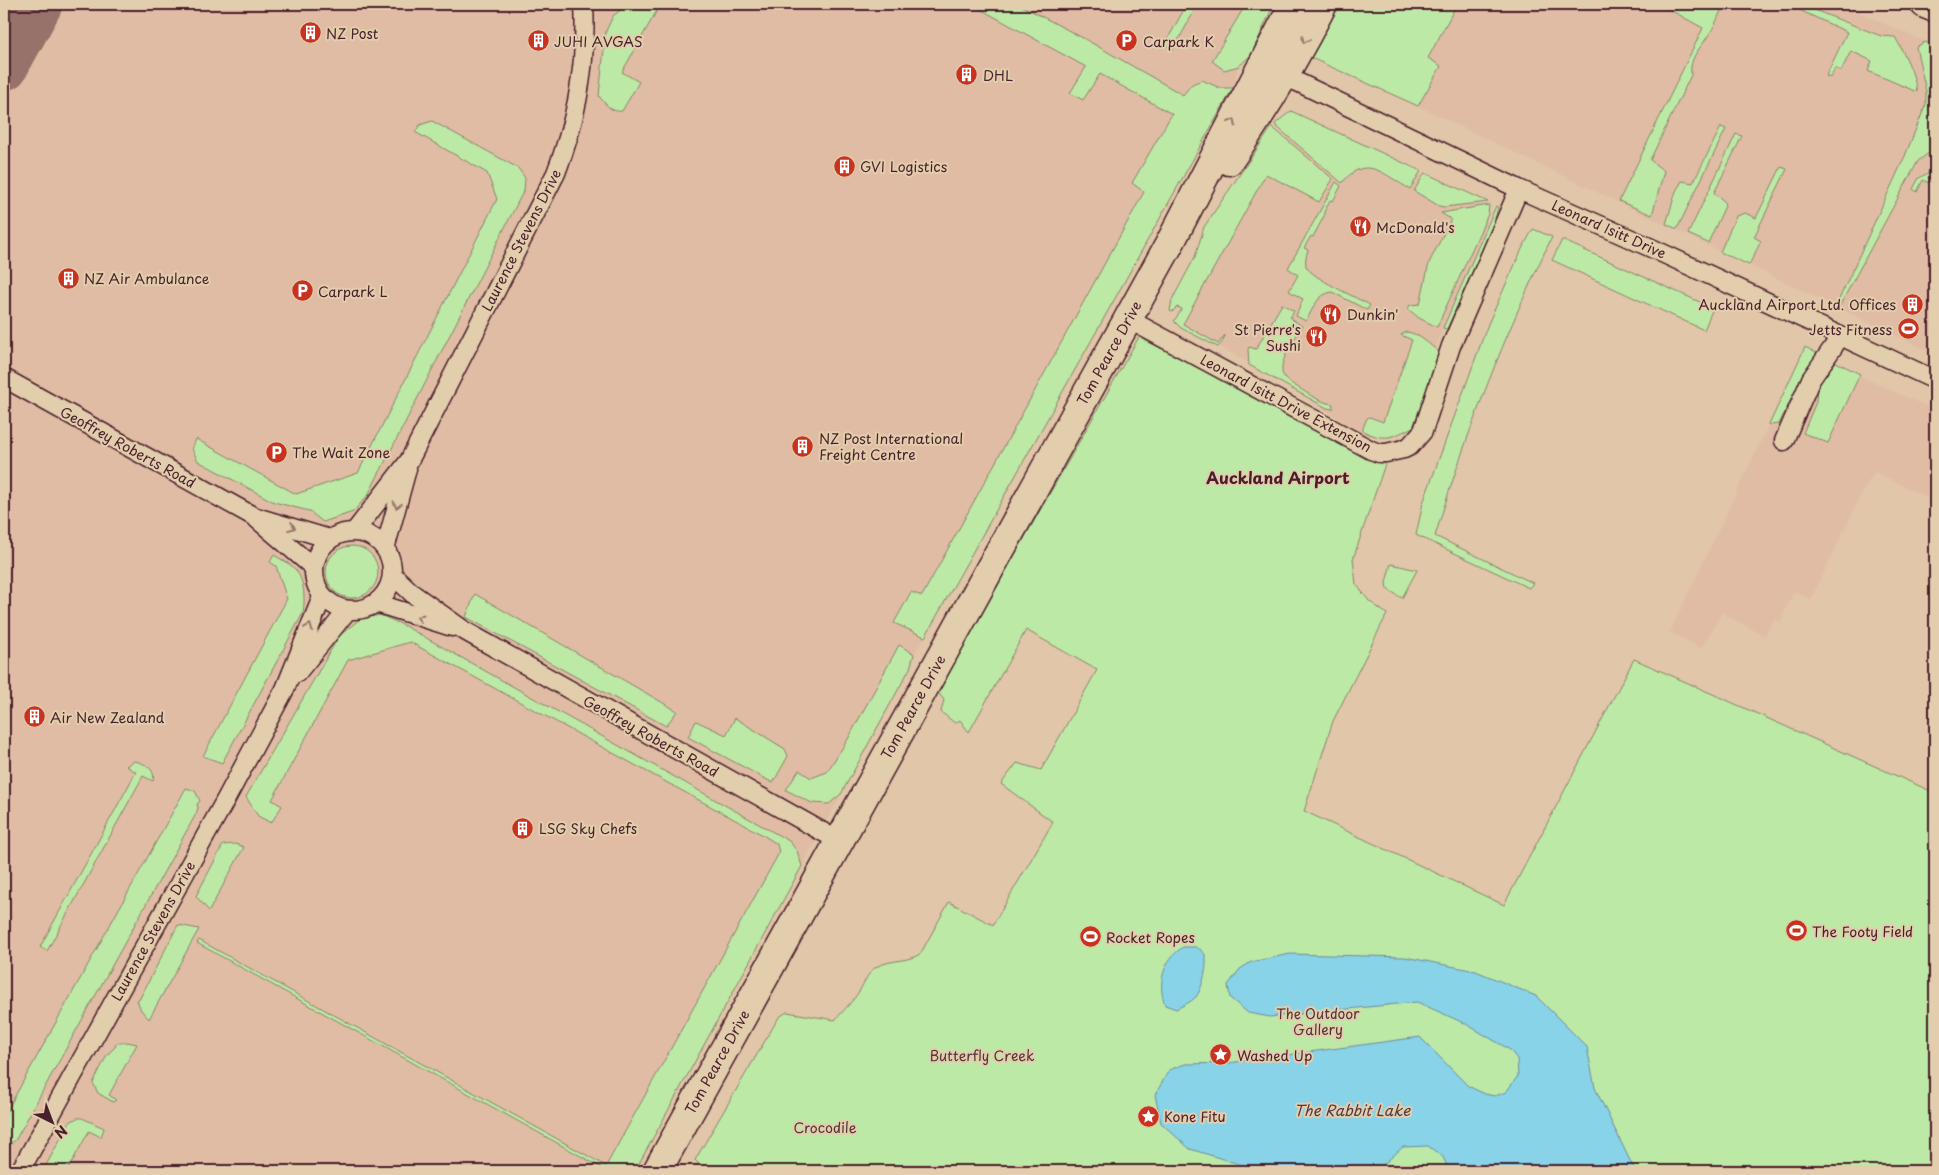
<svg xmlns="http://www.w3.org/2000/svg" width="1939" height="1175" viewBox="0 0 1939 1175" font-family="'Playpen Sans',sans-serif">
  <rect width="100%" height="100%" fill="#e1c6a9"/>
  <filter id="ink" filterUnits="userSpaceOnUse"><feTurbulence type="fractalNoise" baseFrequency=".02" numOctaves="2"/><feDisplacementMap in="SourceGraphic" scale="10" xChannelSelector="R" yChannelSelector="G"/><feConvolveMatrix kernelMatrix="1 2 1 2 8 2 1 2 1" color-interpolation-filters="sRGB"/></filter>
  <g filter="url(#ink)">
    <path fill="#e0bca4" d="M 4,4 L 1274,4 L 1251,55 L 1239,66 L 1233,88 L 925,637 L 914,654 L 910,668 L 635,1171 L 4,1171 Z
      M 1457,4 L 1839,4 L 1935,46 L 1935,354 L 1418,106 L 1440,66 L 1428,58 Z
      M 1294,122 L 1481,201 L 1486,209 L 1487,230 L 1440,335 L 1413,427 L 1391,438 L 1365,435 L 1269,375 L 1176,321 L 1188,295 Z
      M 1804,351 L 1935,410 L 1935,501 L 1875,472 L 1863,490 L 1811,599 L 1794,591 L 1780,622 L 1774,619 L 1765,636 L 1722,613 L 1701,648 L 1670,632 Z"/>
    <path fill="#bde9a6" stroke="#848468" d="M 628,4 L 660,5 L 622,72 L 639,82 L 622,111 C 612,113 605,104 599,96 L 606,31 L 613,16 Z
      M 971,4 L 1018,4 L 1083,38 L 1183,95 L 1192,84 L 1202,80 L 1220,88 L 1233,88 L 925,637 L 894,623 L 911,592 L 922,596 L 1144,192 L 1132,183 L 1172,114 L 1100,74 L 1083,100 L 1070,93 L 1086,67 Z
      M 1187,4 L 1198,4 L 1173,50 L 1165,44 Z
      M 1246,4 L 1274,4 L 1251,55 L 1239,66 L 1224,70 L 1212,61 Z
      M 1336,4 L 1457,4 L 1428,58 L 1441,66 L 1418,106 L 1309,57 Z
      M 1658,4 L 1724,4 C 1719,14 1715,27 1708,36 C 1699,50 1689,58 1691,75 L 1650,160 L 1664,171 L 1652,215 L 1619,201 L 1703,28 L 1663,6 L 1659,7 Z
      M 1799,4 L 1881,36 L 1895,37 C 1905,55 1914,72 1917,92 L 1868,71 L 1872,61 L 1851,51 L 1841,71 L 1835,68 L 1831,77 L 1826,76 L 1847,32 L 1795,8 Z
      M 1925,42 L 1935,46 L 1935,151 L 1930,152 L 1918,161 L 1839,307 L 1836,306 L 1905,156 L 1926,104 L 1926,91 L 1916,47 Z
      M 1291,111 L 1421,171 L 1410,189 C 1384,175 1366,153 1342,183 L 1276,126 L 1275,124 Z
      M 432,121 L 518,168 L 525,178 L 524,190 L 368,495 L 353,512 L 323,522 L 309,511 L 274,502 L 198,461 L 192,449 L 196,439 L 296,494 L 358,473 L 497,199 L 487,173 L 415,132 L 420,125 Z
      M 1272,127 L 1333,179 L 1319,202 L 1266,174 L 1183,324 L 1218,344 L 1225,335 L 1223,341 L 1218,347 L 1181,328 L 1174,321 L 1182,309 L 1177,307 L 1172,312 L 1170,311 L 1172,300 L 1195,257 L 1204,227 Z
      M 1721,127 L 1726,129 L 1677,229 L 1666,224 L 1676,191 L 1682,181 L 1693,183 Z
      M 1736,134 L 1742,136 L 1714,193 L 1724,201 L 1725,206 L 1708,243 L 1688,234 Z
      M 1781,167 L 1787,169 L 1754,237 L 1761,241 L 1749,265 L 1720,252 L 1736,216 L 1745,213 L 1756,218 Z
      M 1935,169 L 1935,186 L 1923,180 L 1917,192 L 1913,189 L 1919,178 Z
      M 1425,173 L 1488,202 L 1444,207 L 1439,206 L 1414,191 Z
      M 1336,182 L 1341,186 L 1333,201 L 1330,200 L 1324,212 L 1325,214 L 1313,237 L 1311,236 L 1304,248 L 1308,250 C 1306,255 1305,261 1306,266 C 1310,277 1357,298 1370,305 L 1367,310 L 1332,292 C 1317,294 1313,309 1306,321 L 1296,316 L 1303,299 L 1289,291 L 1298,275 L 1288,268 Z
      M 1489,205 L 1488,214 L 1437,327 L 1419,318 L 1408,309 L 1410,305 L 1420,304 L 1429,263 L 1451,219 L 1441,213 Z
      M 1496,206 L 1498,207 L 1494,223 L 1447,329 L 1443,328 Z
      M 1533,229 L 1552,237 C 1505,333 1466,434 1435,536 L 1533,583 L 1529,588 L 1416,535 L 1423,503 L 1488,324 L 1522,249 Z
      M 1562,240 L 1713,308 L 1704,330 L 1552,260 Z
      M 1282,304 L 1294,311 L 1290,318 L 1302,326 C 1296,337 1277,363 1283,375 C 1287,382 1296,386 1302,390 C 1312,396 1322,403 1333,404 L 1333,409 L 1327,408 L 1249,365 L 1248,349 L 1249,347 L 1256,349 Z
      M 1406,332 C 1417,332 1430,345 1439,352 L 1439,356 L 1413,427 C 1392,437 1386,442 1363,431 L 1363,428 L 1367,418 L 1370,417 L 1383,422 L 1412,340 L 1401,335 Z
      M 1139,337 L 1385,464 L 1353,559 L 1356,584 L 1369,601 L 1387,614 L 1333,721 L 1304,811 L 1504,905 L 1634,659 L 1935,793 L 1935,1171 L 706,1171 L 695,1160 L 779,1017 L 787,1012 L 835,1020 C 844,1010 854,1000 860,990 C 865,981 868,973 876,967 C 890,959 911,962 921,953 L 949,902 L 993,925 L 1053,822 L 1001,784 L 1017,763 L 1041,770 L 1097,670 L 1026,630 L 969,732 L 960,720 L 955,723 L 941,712 L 944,700 L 937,691 Z
      M 1805,347 L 1818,354 L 1793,395 L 1779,424 L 1769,425 Z
      M 1836,362 L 1860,374 L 1828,443 L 1803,433 L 1816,402 L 1817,387 L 1822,378 Z
      M326 572a26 26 0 1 1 52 0a26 26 0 1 1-52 0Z
      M 274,555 C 280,559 289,563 294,568 C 305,579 305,599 303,613 L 222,763 L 203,756 L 287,599 L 276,566 L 270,562 Z
      M 1391,564 L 1417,570 L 1402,598 L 1387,589 L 1386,582 Z
      M 475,594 L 677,711 L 666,726 L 466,617 Z
      M 380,615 L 403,625 L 789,841 L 797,851 L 802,866 L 635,1171 L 603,1171 L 604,1169 L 197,943 L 199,940 L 606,1166 L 779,853 L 777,844 L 763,835 L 410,642 L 348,660 L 272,800 L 282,806 L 271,823 L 258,816 L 246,797 L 339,636 L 360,619 Z
      M 899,645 L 914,654 L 910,668 L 841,794 L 829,804 L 812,803 L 786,790 L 799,770 L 811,778 L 827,772 L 848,739 Z
      M 735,718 L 785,749 L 788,756 L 773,783 L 688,737 L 696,721 L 726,735 Z
      M 134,761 C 145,763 156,769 153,781 L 143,776 L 47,951 L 40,947 L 136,772 L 126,766 Z
      M 186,788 L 195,791 L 200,801 L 197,804 L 198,808 L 196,814 L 16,1139 L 11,1144 L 4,1145 L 4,1116 Z
      M 235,844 L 244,847 L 209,911 L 196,896 L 223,845 Z
      M 178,925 L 199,929 L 149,1019 L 141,1010 L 137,1000 L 139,1000 Z
      M 127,1042 L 137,1044 L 109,1095 L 116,1100 L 113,1102 L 98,1093 L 93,1083 L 107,1055 L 116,1046 L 115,1044 Z
      M 77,1118 L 82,1118 L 104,1128 L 101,1137 L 89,1131 L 67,1171 L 43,1171 L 69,1123 Z"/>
    <path fill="#88d3e8" stroke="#6f8b9c" d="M 1183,947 L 1196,947 C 1199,949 1204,951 1205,955 C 1209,962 1202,990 1196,997 C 1191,1002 1182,1006 1176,1009 L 1165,1005 C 1157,983 1163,960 1183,947 Z
      M 1290,954 L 1405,957 L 1476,971 L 1536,996 L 1587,1047 L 1595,1088 L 1635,1171 L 1449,1171 L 1443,1157 L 1428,1146 L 1403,1147 L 1376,1171 L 1262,1171 L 1190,1149 L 1161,1123 L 1155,1095 L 1169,1070 L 1185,1064 L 1228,1063 L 1420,1037 L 1468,1086 L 1485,1094 L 1495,1096 L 1506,1092 L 1518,1076 L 1517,1059 L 1510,1050 L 1466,1024 L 1417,1002 L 1270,1017 L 1248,1013 L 1230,998 L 1228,985 L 1240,969 L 1251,962 Z"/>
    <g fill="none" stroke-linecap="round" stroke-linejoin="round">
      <path stroke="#96726a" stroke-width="49" d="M 4,66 L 38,4"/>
      <defs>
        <path id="street" d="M 1285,76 L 1519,189 L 1647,246 L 1935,380
          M 1128,319 L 1371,450 L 1379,453 L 1386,453 L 1404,449 L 1410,446 L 1423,431 L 1451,346 L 1519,189
          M 4,378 L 253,516 L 330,539
          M 1784,441 L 1811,379 L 1834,346 L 1838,335
          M 257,519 L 313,567
          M 355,531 L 409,461 L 556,173 C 577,119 587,62 584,4
          M314 571a39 39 0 1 1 78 0a39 39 0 1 1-78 0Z
          M 385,549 L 407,469
          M 392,574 L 413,594 L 465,631 L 839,841
          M 376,603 L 452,627
          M 297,673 L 347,611
          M 20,1171 L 226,799 L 285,689 L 322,597"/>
        <path id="primary" d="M 1925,4 L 1935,8
          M 1229,161 C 1265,109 1295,60 1323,4
          M 657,1171 L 1170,243 L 1294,4"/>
      </defs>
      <use href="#street" stroke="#4a1f2b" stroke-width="21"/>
      <use href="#primary" stroke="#4a1f2b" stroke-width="31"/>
      <use href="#street" stroke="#e2cead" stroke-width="18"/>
      <use href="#primary" stroke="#e2cead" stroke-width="28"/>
    </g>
    <defs><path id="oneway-chevron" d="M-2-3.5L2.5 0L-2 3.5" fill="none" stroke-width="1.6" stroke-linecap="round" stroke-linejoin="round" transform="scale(1.25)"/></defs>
    <g stroke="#96766c">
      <use href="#oneway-chevron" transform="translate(1305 40) rotate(117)"/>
      <use href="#oneway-chevron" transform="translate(1233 122) rotate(-62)"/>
      <use href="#oneway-chevron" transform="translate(397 505) rotate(106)"/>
      <use href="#oneway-chevron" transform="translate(292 527) rotate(21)"/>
      <use href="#oneway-chevron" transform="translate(420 618) rotate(-163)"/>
      <use href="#oneway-chevron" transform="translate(309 627) rotate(-68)"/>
    </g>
  </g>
  <defs>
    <symbol id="building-disc" viewBox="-11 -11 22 22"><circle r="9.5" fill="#c8321e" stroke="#e2cead"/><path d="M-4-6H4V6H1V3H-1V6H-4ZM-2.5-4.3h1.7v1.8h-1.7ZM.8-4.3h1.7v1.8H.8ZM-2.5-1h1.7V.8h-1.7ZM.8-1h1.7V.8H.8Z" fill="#fff"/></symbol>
    <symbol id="parking-disc" viewBox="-11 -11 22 22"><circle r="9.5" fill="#c8321e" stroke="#e2cead"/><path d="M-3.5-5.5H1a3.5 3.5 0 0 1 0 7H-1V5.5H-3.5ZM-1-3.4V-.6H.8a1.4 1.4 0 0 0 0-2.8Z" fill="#fff"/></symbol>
    <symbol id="restaurant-disc" viewBox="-11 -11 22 22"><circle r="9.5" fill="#c8321e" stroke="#e2cead"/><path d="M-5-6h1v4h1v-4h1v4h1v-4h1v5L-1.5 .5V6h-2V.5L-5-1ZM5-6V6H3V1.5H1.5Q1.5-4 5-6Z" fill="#fff"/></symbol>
    <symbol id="stadium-disc" viewBox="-11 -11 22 22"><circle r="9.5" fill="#c8321e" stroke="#e2cead"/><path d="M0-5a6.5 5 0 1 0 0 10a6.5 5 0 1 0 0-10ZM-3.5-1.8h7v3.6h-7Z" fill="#fff"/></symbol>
    <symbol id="sight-disc" viewBox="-11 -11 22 22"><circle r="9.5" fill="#c8321e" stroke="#e2cead"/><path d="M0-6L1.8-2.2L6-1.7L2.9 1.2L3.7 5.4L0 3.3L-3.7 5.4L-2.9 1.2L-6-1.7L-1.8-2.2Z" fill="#fff"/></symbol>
  </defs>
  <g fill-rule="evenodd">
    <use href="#building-disc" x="298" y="20" width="25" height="25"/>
    <use href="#building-disc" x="526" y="28" width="25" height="25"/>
    <use href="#parking-disc" x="1114" y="28" width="25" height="25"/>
    <use href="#building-disc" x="954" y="62" width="25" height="25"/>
    <use href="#building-disc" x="832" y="154" width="25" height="25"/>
    <use href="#restaurant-disc" x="1348" y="214" width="25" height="25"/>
    <use href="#building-disc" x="56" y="266" width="25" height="25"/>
    <use href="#parking-disc" x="290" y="278" width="25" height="25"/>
    <use href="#building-disc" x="1900" y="292" width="25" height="25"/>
    <use href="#restaurant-disc" x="1318" y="302" width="25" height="25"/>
    <use href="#stadium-disc" x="1896" y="316" width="25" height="25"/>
    <use href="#restaurant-disc" x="1304" y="324" width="25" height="25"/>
    <use href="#building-disc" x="790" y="434" width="25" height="25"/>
    <use href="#parking-disc" x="264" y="440" width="25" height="25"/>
    <use href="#building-disc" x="22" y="704" width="25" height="25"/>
    <use href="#building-disc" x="510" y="816" width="25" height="25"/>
    <use href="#stadium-disc" x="1784" y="918" width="25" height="25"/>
    <use href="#stadium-disc" x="1078" y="924" width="25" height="25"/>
    <use href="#sight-disc" x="1208" y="1042" width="25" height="25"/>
    <use href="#sight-disc" x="1136" y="1104" width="25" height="25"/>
  </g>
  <g text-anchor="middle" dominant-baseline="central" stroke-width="4" stroke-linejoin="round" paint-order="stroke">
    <g font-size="14" fill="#4a1f2b" stroke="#e2cead" text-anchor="start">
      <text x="326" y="33">NZ Post</text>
      <text x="554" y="41">JUHI AVGAS</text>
      <text x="1143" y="41">Carpark K</text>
      <text x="983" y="75">DHL</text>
      <text x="860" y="166">GVI Logistics</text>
      <text x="1376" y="227">McDonald's</text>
      <text x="84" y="278">NZ Air Ambulance</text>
      <text x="318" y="291">Carpark L</text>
      <text x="1896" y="304" text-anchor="end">Auckland Airport Ltd. Offices</text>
      <text x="1347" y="314">Dunkin'</text>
      <text x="1301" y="329" text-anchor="end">St Pierre's<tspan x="1301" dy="16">Sushi</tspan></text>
      <text x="1892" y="329" text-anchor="end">Jetts Fitness</text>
      <text x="819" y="438">NZ Post International<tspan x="819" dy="16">Freight Centre</tspan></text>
      <text x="292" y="452">The Wait Zone</text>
      <text x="50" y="717">Air New Zealand</text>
      <text x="539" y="828">LSG Sky Chefs</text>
      <text x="1812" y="931">The Footy Field</text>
      <text x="1106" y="937">Rocket Ropes</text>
      <text x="1237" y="1055">Washed Up</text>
      <text x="1164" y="1116">Kone Fitu</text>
    </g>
    <g font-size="14" fill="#4a1f2b" stroke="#e2cead">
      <text transform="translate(1609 229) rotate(24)">Leonard Isitt Drive</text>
      <text transform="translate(521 240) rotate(-63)">Laurence Stevens Drive</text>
      <text transform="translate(1109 353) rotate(-61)">Tom Pearce Drive</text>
      <text transform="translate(1286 403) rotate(28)">Leonard Isitt Drive Extension</text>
      <text transform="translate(128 447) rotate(29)">Geoffrey Roberts Road</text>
      <text transform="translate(913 707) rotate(-61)">Tom Pearce Drive</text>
      <text transform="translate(651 736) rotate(29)">Geoffrey Roberts Road</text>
      <text transform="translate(153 931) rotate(-61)">Laurence Stevens Drive</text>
      <text transform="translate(717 1062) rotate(-61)">Tom Pearce Drive</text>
    </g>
    <g font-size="14" fill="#563337" stroke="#e2cead">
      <text x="1318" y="1013">The Outdoor<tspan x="1318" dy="16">Gallery</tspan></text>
      <text x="982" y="1055">Butterfly Creek</text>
      <text x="825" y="1127">Crocodile</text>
    </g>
    <g font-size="15" font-style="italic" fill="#533a47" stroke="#e2cead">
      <text x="1352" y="1109">The Rabbit Lake</text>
    </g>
    <g font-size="16" font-weight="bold" fill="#4a1f2b" stroke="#e2cead">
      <text x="1278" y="477">Auckland Airport</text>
    </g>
  </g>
  <rect width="1939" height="1175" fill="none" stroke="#e2cead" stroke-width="20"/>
  <rect x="10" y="10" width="1919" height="1155" fill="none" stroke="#4a1f2b" stroke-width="2" filter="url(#ink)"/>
  <g transform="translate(52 1122) rotate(138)" stroke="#e2cead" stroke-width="4" paint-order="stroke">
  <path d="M0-4L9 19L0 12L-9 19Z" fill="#4a1f2b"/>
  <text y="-8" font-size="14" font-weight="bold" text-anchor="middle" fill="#4a1f2b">N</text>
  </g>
</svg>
